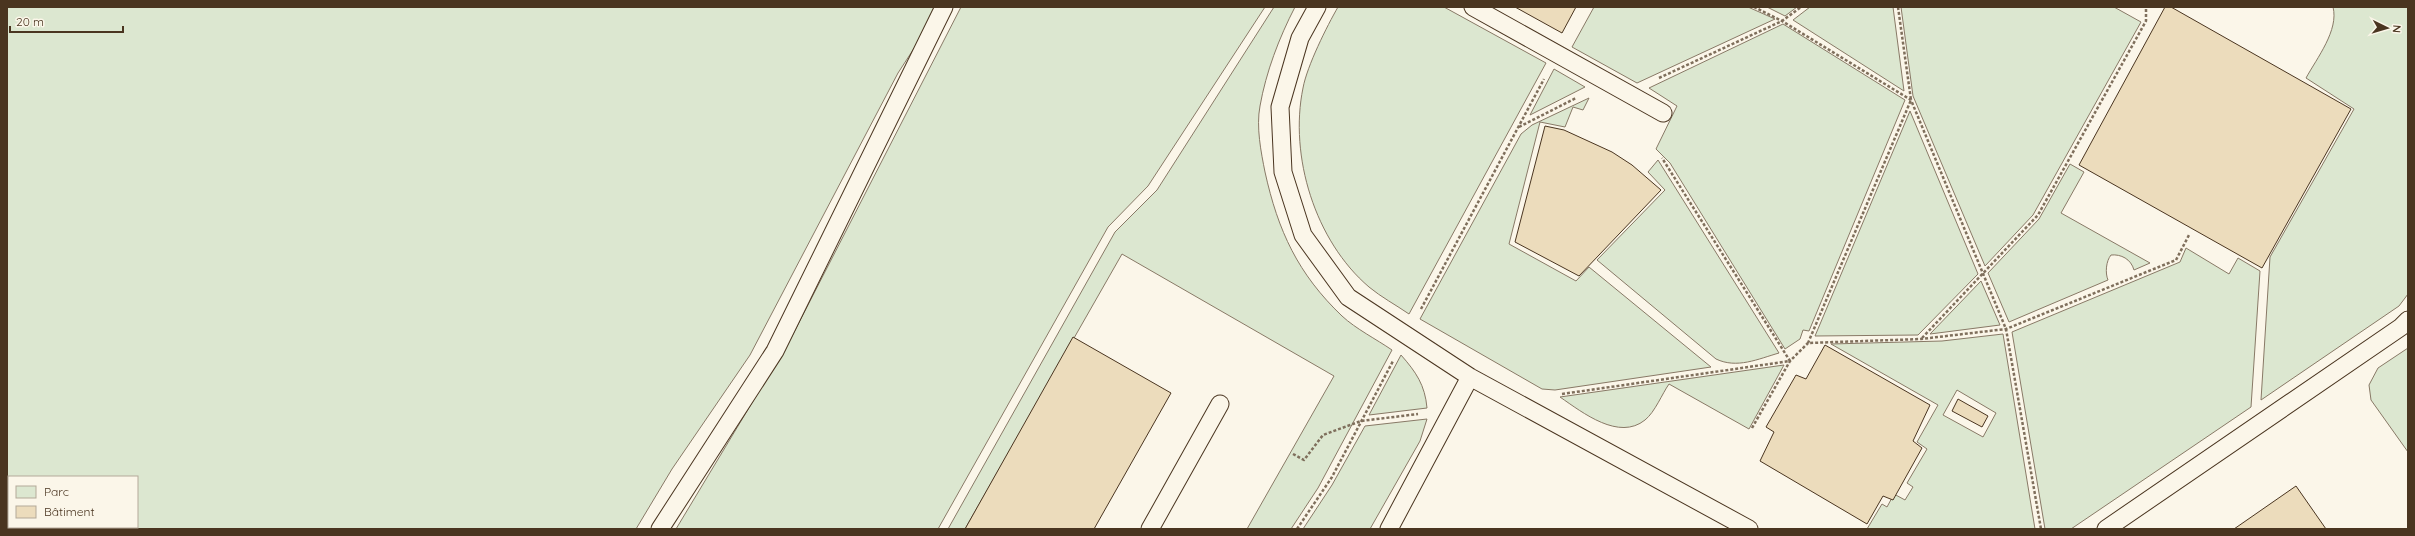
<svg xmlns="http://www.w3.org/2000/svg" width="2415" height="536" viewBox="0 0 2415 536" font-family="Quicksand,sans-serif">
  <rect width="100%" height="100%" fill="#fbf6e9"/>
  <path fill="#dce7d0" stroke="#887966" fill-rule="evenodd" d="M 7,7 L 936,7 L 926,30 L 898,73 L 750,355 L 672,469 L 636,529 L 7,529 ZM 9,477 L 137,477 L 137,527 L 9,527 Z
    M 961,7 L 1265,7 L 1148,186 L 1108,227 L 938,529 L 676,529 L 791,338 Z
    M 1274,7 L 1295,7 C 1279,38 1266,72 1260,106 C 1256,127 1261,152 1265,172 C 1278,231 1298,274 1342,316 C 1356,329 1376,339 1392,350 L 1318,488 L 1291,529 L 1247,529 L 1334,376 L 1122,254 L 965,529 L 948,529 L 1115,232 L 1157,190 Z
    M 1338,7 L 1444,7 L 1546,63 L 1409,314 C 1396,305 1381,297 1369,287 C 1315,241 1289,156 1303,88 C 1307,66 1327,26 1338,7 Z
    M 1594,7 L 1748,7 L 1775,19 L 1637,83 L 1572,47 Z
    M 1767,7 L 1797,7 L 1785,16 Z
    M 1810,7 L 1893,7 L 1904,91 L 1793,20 Z
    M 1901,7 L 2114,7 L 2141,22 L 2033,215 L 1985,266 L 1913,96 Z
    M 2333,7 L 2408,7 L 2408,294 L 2399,306 L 2261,400 L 2270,257 L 2354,109 L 2306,78 C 2317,58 2339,30 2333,7 Z
    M 1783,24 L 1905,100 L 1809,331 L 1803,330 L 1800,339 L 1785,349 L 1670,163 L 1656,149 L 1677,106 L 1649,88 Z
    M 1554,69 L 1585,87 L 1530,115 Z
    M 1589,98 L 1583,110 L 1573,107 L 1565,127 L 1540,122 L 1509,244 L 1576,281 L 1589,267 L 1711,367 L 1555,390 L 1542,389 L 1420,319 L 1521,134 L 1532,125 Z
    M 1910,111 L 1978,274 L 1918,335 L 1815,336 Z
    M 1658,160 L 1779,353 C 1758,359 1737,369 1716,359 L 1597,260 L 1665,190 L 1648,172 Z
    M 2070,164 L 2084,172 L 2061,213 L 2150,263 L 2134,270 C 2131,259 2121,254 2111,255 C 2106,261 2105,273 2108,280 L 2009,322 L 1988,273 L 2039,219 Z
    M 2186,248 L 2229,274 L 2238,258 L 2260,271 L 2251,407 L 2071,529 L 2045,529 L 2012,332 L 2180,262 Z
    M 1981,281 L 2000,325 L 1930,334 Z
    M 2003,334 L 2035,529 L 1867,529 L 1882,504 L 1887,507 L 1894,494 L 1905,500 L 1913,487 L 1907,483 L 1927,449 L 1917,442 L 1938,405 L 1831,344 L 1942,341 ZM 1957,390 L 1996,413 L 1983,437 L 1943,415 Z
    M 2408,348 L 2408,452 L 2371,400 L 2369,385 L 2378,368 Z
    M 1401,355 C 1416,372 1425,385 1427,408 L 1369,415 Z
    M 1784,365 L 1749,429 L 1669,384 C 1662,394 1655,412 1645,420 C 1619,441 1583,413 1560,397 Z
    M 1427,419 L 1420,441 L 1370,529 L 1303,529 L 1332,485 L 1365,426 Z"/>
  <path fill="#ecdcbc" stroke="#4a3520" d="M 1515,7 L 1576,7 L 1562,33 Z
    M 2165,7 L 2171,7 L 2351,109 L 2262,268 L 2079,165 Z
    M 1545,126 L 1564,130 L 1612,152 L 1632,165 L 1661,190 L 1579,276 L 1515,242 Z
    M 1073,337 L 1171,393 L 1094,529 L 965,529 Z
    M 1825,345 L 1930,405 L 1913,441 L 1922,448 L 1893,500 L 1883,496 L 1867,524 L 1760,461 L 1774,432 L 1766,427 L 1796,375 L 1806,379 Z
    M 1958,399 L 1988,416 L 1982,427 L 1952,411 Z
    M 2296,486 L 2326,529 L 2234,529 Z"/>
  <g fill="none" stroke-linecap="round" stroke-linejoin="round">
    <defs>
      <path id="service" d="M 1317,7 L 1300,38 L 1280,107 L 1283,172 L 1303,235 L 1348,297 L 1470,377 L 1749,529
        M 1473,7 L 1663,113
        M 660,529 L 775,351 L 944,7
        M 1150,529 L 1220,404
        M 1389,529 L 1470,377
        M 2106,529 L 2401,327 L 2408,320"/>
    </defs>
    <use href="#service" stroke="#4a3520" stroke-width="19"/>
    <path stroke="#7f6f5c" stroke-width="2.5" stroke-dasharray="3 2" stroke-linecap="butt" d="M 1754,7 L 1782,21 L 1911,100 L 2006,329 L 2041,529
      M 1898,7 L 1911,100 L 1808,343 L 1921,339 L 2006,329 L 2176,260 L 2189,235
      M 1659,78 L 1782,21 L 1801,7
      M 1519,127 L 1576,98
      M 1421,309 L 1544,79
      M 1922,338 L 2038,215 L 2146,21 L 2146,7
      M 1562,394 L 1790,361 L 1662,158
      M 1752,428 L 1790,361 L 1808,343
      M 1293,454 L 1304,460 L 1323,435 L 1361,421 L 1418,414
      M 1297,529 L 1332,477 L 1393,361"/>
    <use href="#service" stroke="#fbf6e9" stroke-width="17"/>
  </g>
  <rect width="2415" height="536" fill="none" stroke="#4a3520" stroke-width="16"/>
  <rect x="8" y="476" width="130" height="52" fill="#fbf6e9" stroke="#b4a999"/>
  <rect x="16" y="486" width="20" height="12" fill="#dce7d0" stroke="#b4a999"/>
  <text x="44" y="496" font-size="12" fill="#4a3520">Parc</text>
  <rect x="16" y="506" width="20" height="12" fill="#ecdcbc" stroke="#b4a999"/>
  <text x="44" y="516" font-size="12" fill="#4a3520">Bâtiment</text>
  <g transform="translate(2387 28) rotate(95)" stroke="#fbf6e9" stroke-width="3" paint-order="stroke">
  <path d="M0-3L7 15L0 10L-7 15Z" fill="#4a3520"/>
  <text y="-6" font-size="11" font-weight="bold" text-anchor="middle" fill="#4a3520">N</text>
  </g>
  <path d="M10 26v6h113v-6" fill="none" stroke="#4a3520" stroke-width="2"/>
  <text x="16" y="26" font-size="12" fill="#4a3520" stroke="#fbf6e9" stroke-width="3" paint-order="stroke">20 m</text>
</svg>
